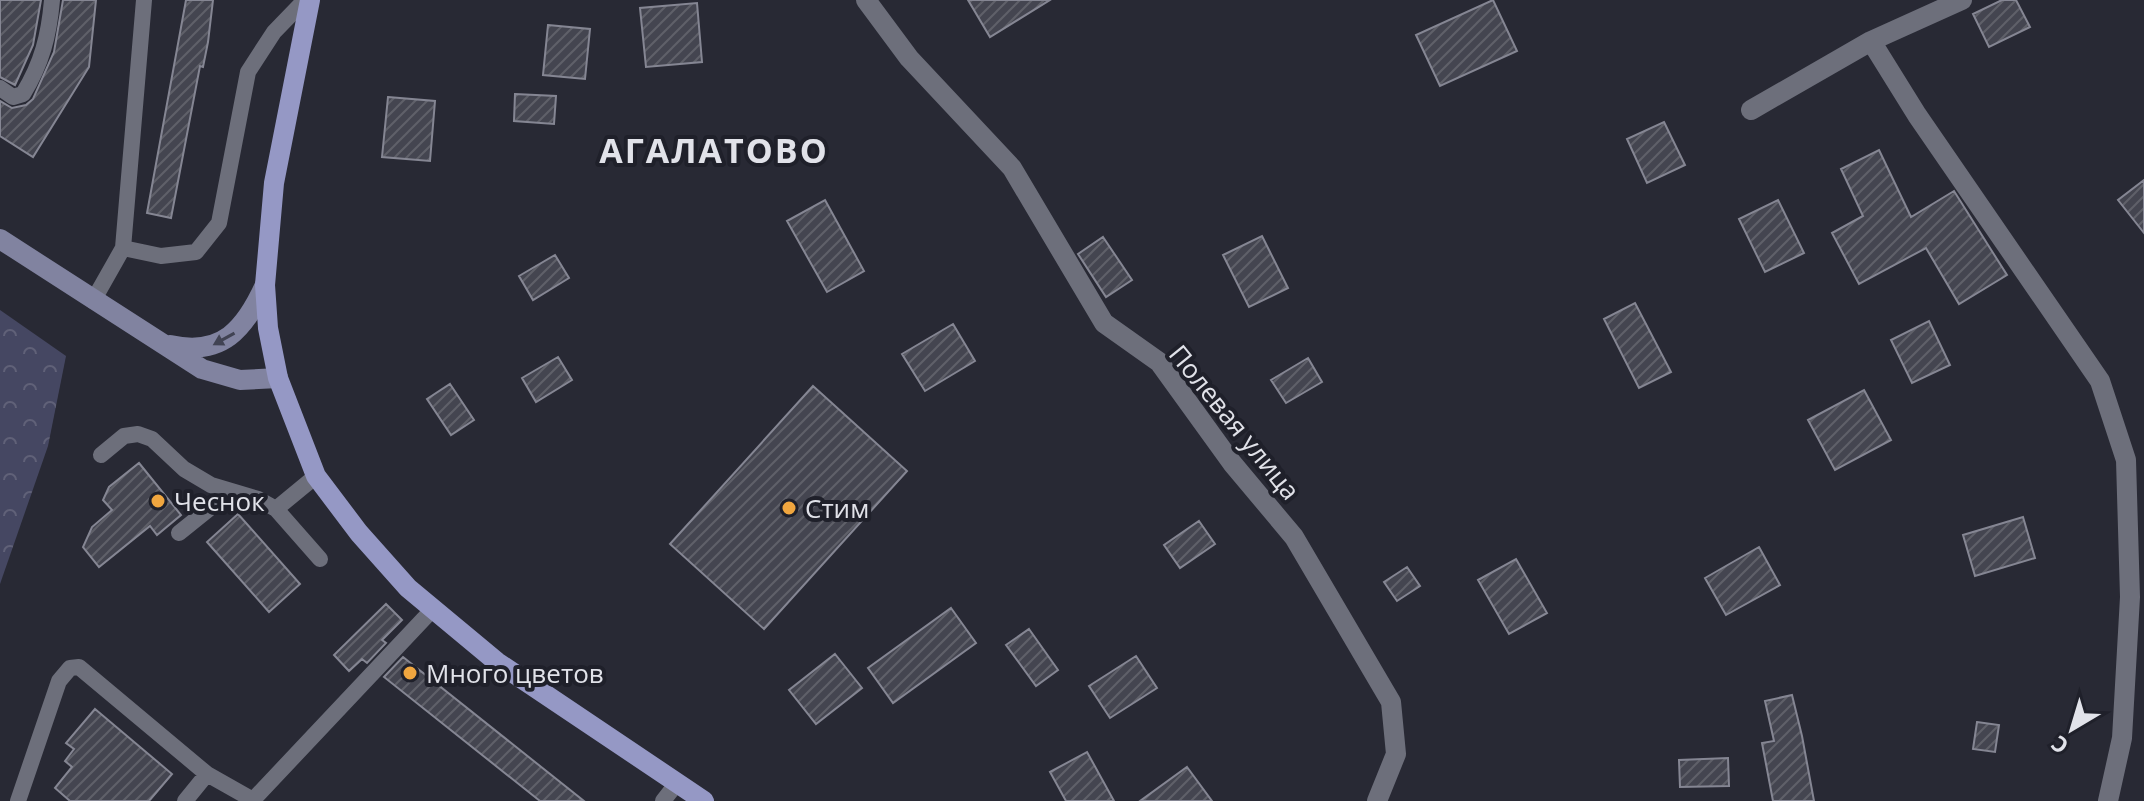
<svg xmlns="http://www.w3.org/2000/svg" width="2144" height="801" viewBox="0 0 2144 801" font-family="'Open Sans',sans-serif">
  <defs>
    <pattern id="forest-crowns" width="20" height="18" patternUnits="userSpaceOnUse" patternTransform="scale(2)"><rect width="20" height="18" fill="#454762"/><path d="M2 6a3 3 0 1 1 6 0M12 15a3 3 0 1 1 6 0" fill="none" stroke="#606178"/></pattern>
    <pattern id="building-hatch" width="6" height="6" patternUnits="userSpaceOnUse" patternTransform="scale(2)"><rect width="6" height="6" fill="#444550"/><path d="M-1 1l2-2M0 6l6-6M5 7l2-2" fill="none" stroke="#5f6069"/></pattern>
  </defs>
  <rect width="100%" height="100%" fill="#282934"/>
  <path fill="url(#forest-crowns)" d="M 0,310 L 66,356 L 48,446 L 0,584 Z"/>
  <path fill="url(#building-hatch)" stroke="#858693" stroke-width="2" d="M 0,0 L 41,0 L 33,45 L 15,85 L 0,77 Z
    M 63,0 L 96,0 L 89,67 L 33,157 L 0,136 L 0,101 L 12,108 L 26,105 L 33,99 L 54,52 Z
    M 186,0 L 213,0 L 208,42 L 203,67 L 200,66 L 171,218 L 147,213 Z
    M 968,0 L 1050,0 L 990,37 Z
    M 1493,0 L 1517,51 L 1440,86 L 1416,35 Z
    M 2002,0 L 2016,0 L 2030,27 L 1989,47 L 1973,14 Z
    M 697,3 L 702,62 L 646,67 L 640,8 Z
    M 548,25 L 590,29 L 585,79 L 543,75 Z
    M 515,94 L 556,96 L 554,124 L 514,121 Z
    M 388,97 L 435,101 L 430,161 L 382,157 Z
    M 1664,122 L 1685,165 L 1647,183 L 1627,139 Z
    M 1879,150 L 1911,217 L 1954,191 L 2007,275 L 1959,304 L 1926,248 L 1859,284 L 1832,233 L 1863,216 L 1841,169 Z
    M 2144,180 L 2144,233 L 2118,200 Z
    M 825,200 L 864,271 L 827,292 L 787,221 Z
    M 1778,200 L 1804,253 L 1765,272 L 1739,219 Z
    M 1262,236 L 1288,288 L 1249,307 L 1223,255 Z
    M 1103,237 L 1132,280 L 1106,297 L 1078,254 Z
    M 555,255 L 569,278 L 533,300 L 519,276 Z
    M 1635,303 L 1671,372 L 1639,388 L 1604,319 Z
    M 1929,321 L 1950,365 L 1912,383 L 1891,340 Z
    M 953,324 L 975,361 L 925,391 L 902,354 Z
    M 558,357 L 572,380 L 536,402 L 522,378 Z
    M 1308,358 L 1322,382 L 1286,403 L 1271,380 Z
    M 450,384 L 474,420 L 451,435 L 427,399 Z
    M 813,386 L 907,471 L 764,629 L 670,544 Z
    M 1864,390 L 1891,440 L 1835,470 L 1808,420 Z
    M 139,463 L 181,515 L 157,535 L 150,526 L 99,567 L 83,547 L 92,527 L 112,510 L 103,500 L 109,487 Z
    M 238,514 L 300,584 L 269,612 L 207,542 Z
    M 2023,517 L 2035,558 L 1975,576 L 1963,535 Z
    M 1199,521 L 1215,544 L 1180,568 L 1164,545 Z
    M 1759,547 L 1780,585 L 1726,615 L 1705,578 Z
    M 1516,559 L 1547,613 L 1509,634 L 1478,580 Z
    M 1407,567 L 1420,586 L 1397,601 L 1384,582 Z
    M 386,604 L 402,620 L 382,640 L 386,643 L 367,663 L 362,659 L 349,671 L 334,655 Z
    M 951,608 L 976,643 L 893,703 L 868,668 Z
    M 1029,629 L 1058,670 L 1036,686 L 1006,645 Z
    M 835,654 L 862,688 L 816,724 L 789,690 Z
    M 1136,656 L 1157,688 L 1110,718 L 1089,686 Z
    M 403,657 L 584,801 L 540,801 L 384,677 Z
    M 1792,695 L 1802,736 L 1814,801 L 1773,801 L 1762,743 L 1774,741 L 1765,701 Z
    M 95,709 L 172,774 L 149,801 L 70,801 L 55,788 L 72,767 L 65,761 L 74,749 L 66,743 Z
    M 1977,722 L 1999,725 L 1995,752 L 1973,749 Z
    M 1087,752 L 1114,801 L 1066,801 L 1050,772 Z
    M 1728,758 L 1729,786 L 1680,787 L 1679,760 Z
    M 1187,767 L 1212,801 L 1140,801 Z"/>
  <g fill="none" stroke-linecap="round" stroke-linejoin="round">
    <path stroke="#6d6f7b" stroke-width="16" d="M 0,88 L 13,97 L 23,94 C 42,63 49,35 52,0
      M 123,248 L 144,0
      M 93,301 L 123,248 L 161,256 L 196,252 L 219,223 L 248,72 L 274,32 L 305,0
      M 101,455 L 124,436 L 138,434 L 152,439 L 184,469 L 211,485 L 258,499 L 276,509 L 320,559
      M 276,509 L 316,476
      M 179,533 L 230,492
      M 18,801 L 59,681 L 70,668 L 79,667 L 207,774 L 253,800
      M 185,801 L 207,774
      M 252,801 L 433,609
      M 663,801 L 677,783"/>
    <path stroke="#6d6f7b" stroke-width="20" d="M 866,0 L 909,58 L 1012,168 L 1104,323 L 1159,362 L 1232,463 L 1294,537 L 1391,702 L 1396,754 L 1377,801
      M 1871,41 L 1917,115 L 2100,381 L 2126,460 L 2130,597 L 2122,738 L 2108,801
      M 1751,110 L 1871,41 L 1962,0"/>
    <path stroke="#8183a0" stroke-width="20" d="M 0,239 L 202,369 L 240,380 L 278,378
      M 170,345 C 222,357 245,329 265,285"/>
    <path stroke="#9598c5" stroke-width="20" d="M 310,0 L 274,183 L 265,285 L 268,328 L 278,378 L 316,476 L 359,533 L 408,588 L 497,662 L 704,801"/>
  </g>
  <defs><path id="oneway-solid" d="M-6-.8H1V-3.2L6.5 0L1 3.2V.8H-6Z" transform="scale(2)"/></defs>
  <use fill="#414353" href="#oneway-solid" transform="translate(224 339) rotate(151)"/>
  <g fill="#f0a63f" stroke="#1f202a" stroke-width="3">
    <circle cx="158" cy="501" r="8"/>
    <circle cx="789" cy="508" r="8"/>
    <circle cx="410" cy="673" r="8"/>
  </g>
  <g text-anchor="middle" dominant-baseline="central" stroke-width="8" stroke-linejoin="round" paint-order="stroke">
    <g font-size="26" fill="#e1e2e9" stroke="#1f202a">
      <text transform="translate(1235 422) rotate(51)">Полевая улица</text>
    </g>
    <g font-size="26" fill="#e1e2e9" stroke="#1f202a" text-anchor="start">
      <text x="174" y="501">Чеснок</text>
      <text x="805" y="508">Стим</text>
      <text x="426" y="673">Много цветов</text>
    </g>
    <g font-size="34" font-weight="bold" letter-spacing="2" fill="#e1e2e9" stroke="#1f202a">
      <text x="714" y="150">АГАЛАТОВО</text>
    </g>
  </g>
  <g transform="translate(2072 729) rotate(218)" stroke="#1f202a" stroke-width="6" paint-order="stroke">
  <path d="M0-6L14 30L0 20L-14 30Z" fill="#e1e2e9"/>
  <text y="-12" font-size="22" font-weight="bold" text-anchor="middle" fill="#e1e2e9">С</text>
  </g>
</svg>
